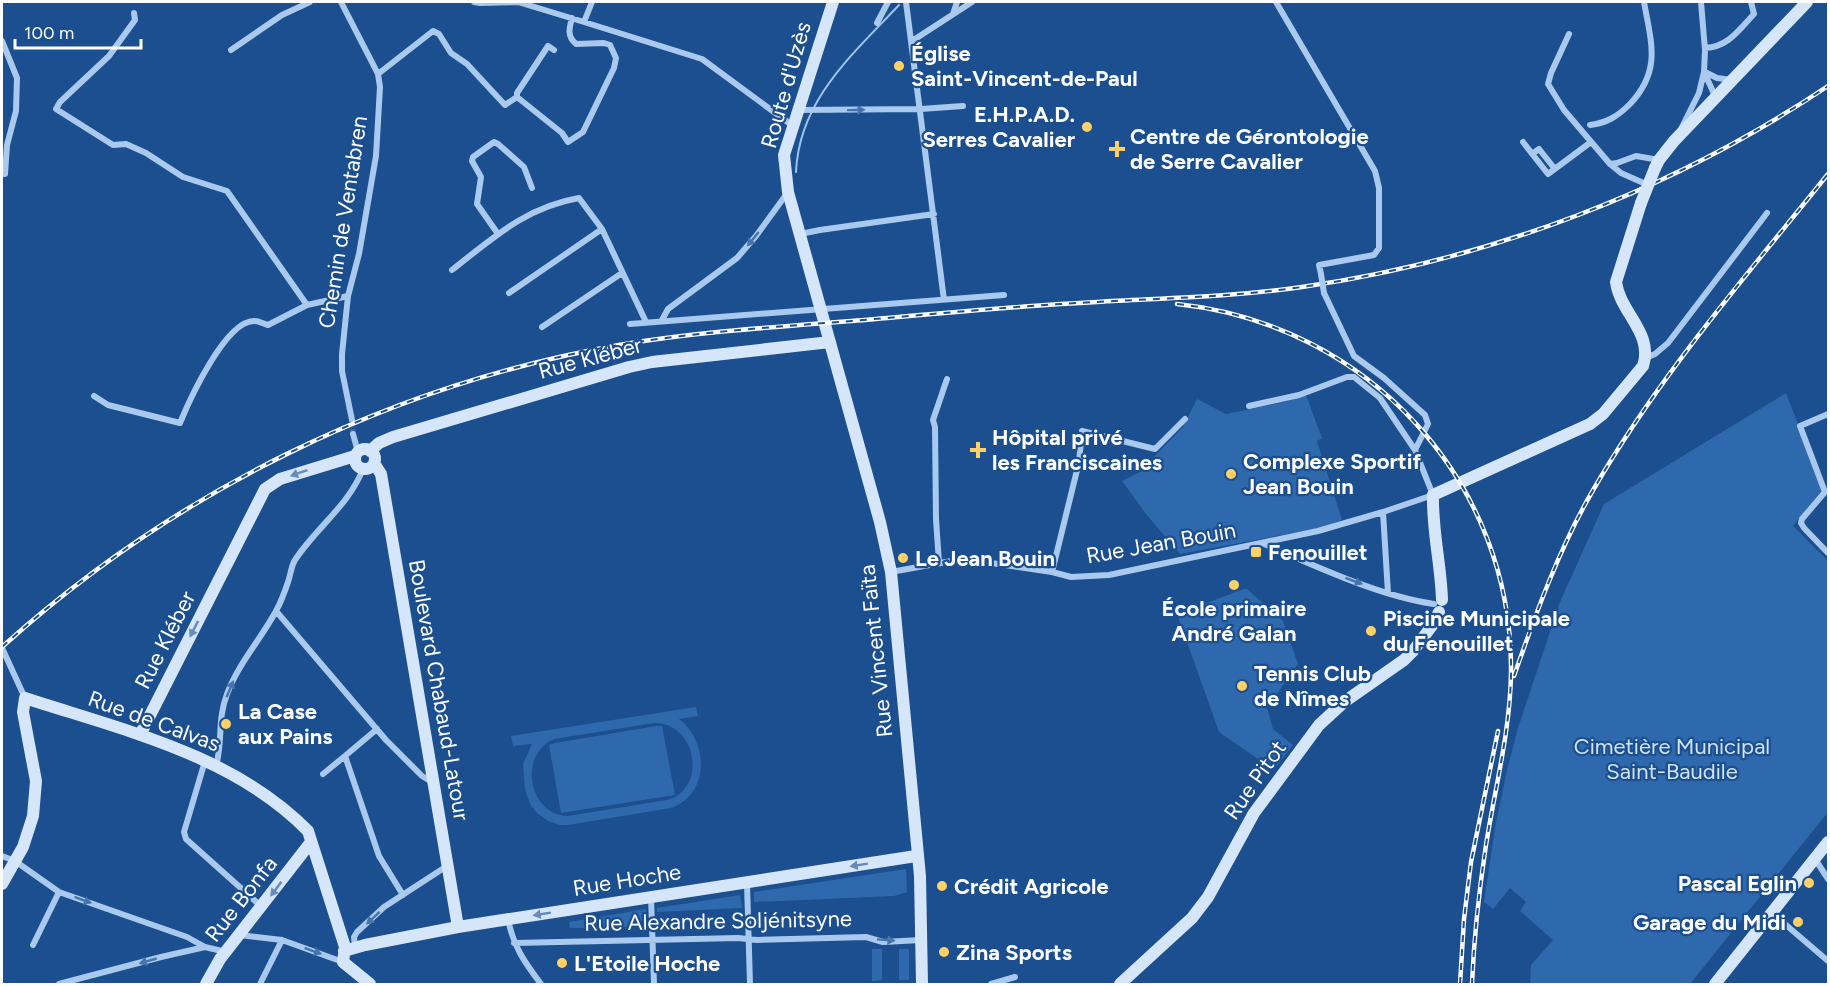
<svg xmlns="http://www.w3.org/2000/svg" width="1830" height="986" viewBox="0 0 1830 986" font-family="Figtree,sans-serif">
  <rect width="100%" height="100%" fill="#1b4f8f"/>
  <path fill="#2e69ad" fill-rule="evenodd" d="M 1786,393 L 1823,489 L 1793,526 L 1828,561 L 1828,812 L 1690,984 L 1530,984 L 1531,965 L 1553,940 L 1520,911 L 1526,902 L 1510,888 L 1493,909 L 1484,902 L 1495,828 L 1507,770 L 1518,728 L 1560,602 L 1604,504 Z
    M 1306,395 L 1322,438 L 1317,441 L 1342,520 L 1326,527 L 1180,554 L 1146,514 L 1122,481 L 1150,467 L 1148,463 L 1183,427 L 1197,399 L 1226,414 L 1284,402 Z
    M 1244,589 L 1247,589 L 1283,621 L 1298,664 L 1267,708 L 1273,729 L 1293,745 L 1274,770 L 1219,732 L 1177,614 Z
    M 696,707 L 698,716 L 679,719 C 709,742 710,794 671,808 L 568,825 L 560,825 L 548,821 L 536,812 L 530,804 L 525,789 L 523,764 L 532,744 L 513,746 L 511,736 ZM 654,723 C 697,722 708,789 667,800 L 568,816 C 528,815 518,754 554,739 Z
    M 656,726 L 662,726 L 675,795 L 561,813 L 549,745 L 555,743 Z
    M 906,869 L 907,892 L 894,896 L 754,902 L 754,892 Z
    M 740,895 L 742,908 L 657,912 L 657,908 Z
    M 646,909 L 645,927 L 570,928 L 569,922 Z
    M 872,949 L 882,949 L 882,980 L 872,981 Z
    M 899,949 L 909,949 L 909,980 L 899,980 Z"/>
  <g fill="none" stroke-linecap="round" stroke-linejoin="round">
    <path stroke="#9cc4f0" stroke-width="2" d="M 796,172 C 799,100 853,54 899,5"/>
    <path stroke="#3d69a0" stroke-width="6" stroke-dasharray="6 3" stroke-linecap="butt" d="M 352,420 L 353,434"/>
    <path stroke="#a9c9ee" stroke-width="6" d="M 341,2 L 378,74 L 380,87 L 376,156 L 359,254 L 348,296 L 342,354 L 342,371 L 352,420
      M 474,2 L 480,3 L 518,2 L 584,22 L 592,2
      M 906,2 L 944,300
      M 1276,2 L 1375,171 L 1379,188 L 1379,248 L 1374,255 L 1319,265 L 1321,274
      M 1701,2 L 1705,50 L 1704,72 L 1716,98
      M 134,13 L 135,20 L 109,56 L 60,102 L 56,109 L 113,145 L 126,144 L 146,153 L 183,177 L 227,191 L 307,305
      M 953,14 L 957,2
      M 584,22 L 702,59 L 793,126
      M 877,23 L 888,2
      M 1569,34 L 1551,73 L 1548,84 L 1564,110 L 1610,164 L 1621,173 L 1648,185
      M 2,41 L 17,78 L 16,111 L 7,145 L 5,174 L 2,174
      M 912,41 L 972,2
      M 1705,48 C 1728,47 1739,30 1754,14 L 1751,2
      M 231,50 L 282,15 L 310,2
      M 554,50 L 548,46 L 517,93 L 517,97 L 562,133 L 568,142 L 583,132 L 614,68 L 616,58 L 610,45 L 604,43 L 576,44 C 567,36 569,29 572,18
      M 1705,72 L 1717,78 L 1732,80
      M 378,74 L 433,31 L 439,34 L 451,53 L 467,64 L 505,105 L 517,97
      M 798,110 L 921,109 L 963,106
      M 1590,125 C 1607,123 1618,116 1630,104 C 1662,70 1651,42 1644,2
      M 1681,129 L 1699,93 L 1704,72
      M 1523,142 L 1548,174 L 1591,142
      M 1532,154 L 1539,149 L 1555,169
      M 1610,164 L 1617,163 L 1636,156 L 1659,160
      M 498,234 L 477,204 L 481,177 L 472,161 L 473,157 L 494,142 L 498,144 L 524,167 L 532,188
      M 800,234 L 820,230 L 934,214
      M 452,270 C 493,238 526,207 579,198 L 602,229 L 646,322
      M 509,293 L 602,229
      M 662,320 L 668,309 L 737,258 L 756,236 L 788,192
      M 630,324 L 1004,295
      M 542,327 L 622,273
      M 1646,358 L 1655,354 L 1668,343 L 1767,213
      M 94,396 L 108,405 L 180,423 C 189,401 226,319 255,321 C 259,321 264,324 268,325 L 307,305 L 348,296
      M 1249,406 L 1299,395 L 1347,377 L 1354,377 L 1380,398 L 1415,450
      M 1828,414 L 1800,426 L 1825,492 L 1802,519 L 1801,523 L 1804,528 L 1828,553
      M 353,434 L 358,452
      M 1383,512 L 1388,593
      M 1262,543 C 1313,565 1378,596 1434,604
      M 939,563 L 936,519 L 935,427 L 933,420 L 947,379
      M 891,572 L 957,560 L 971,560 L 1052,572 L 1071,577 L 1109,575 L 1318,531 L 1383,512 L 1433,495 L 1415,450 L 1428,424 L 1425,415 L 1384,378 L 1354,356 L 1324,293
      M 1052,572 L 1079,462 L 1082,431 L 1155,449 L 1185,419
      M 276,611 L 386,740 L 422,776 L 432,782
      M 2,648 L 25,698
      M 377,729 L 345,756 L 379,856 L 403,895
      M 205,761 L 184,832 L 186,839 L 262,907
      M 216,766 C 223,742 217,720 227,694 C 238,664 261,639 276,611 C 281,602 285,591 288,582 C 291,574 291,566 295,560 C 316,528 349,505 363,469
      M 323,774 L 345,756
      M 2,856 L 15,861 L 59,892 L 187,937 L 205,947
      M 1815,859 L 1828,879
      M 747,883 L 750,984
      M 651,897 L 654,984
      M 1772,913 L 1828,961
      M 508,919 C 513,946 525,963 541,984
      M 240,935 L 282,940 L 343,962
      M 514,943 L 738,938 L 757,940 L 866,937 L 883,942 L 921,940
      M 33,945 L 59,892
      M 355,947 L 354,937 L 357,932 L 384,907 L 447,866
      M 59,984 L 161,957 L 205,947 L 226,952
      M 260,984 L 282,940
      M 991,984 L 1015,977"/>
    <path stroke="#d6e6fa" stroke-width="12" d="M 833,2 L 784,155 L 788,192 L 880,522 L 891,572 L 920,876 L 922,984
      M 1655,168 L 1659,160 L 1674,141 L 1807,2
      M355 459a10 10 0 1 1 20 0a10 10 0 1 1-20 0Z
      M 370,451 L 379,443 L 393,437 L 629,367 L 652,362 L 830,342
      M 374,463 L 381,474 L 458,927
      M 1442,600 C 1441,565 1432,530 1433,495 L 1590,424 L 1603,414 L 1643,366 C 1654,333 1620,313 1616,282 L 1641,203
      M 140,735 L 265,489 L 280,479 L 355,456
      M 2,884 L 23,847 L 33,816 L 36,781 L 23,712 L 25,698 C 123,730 234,755 308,831 L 345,947 L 343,962 L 370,984
      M 344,951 L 365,945 L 458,927 L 916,856
      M 206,984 L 220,959 L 311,842
      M 1120,984 L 1192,918 L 1208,897 L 1254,813 L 1319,725 L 1344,702 L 1404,660 L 1413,651 L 1434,623 L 1439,612
      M 1715,984 L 1828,842"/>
    <defs>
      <path id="rail" d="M 1177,304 C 1367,324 1514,481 1511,674 C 1510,732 1495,788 1486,845 C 1479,891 1474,937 1472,984
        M 2,647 C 174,492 390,385 619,345 C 696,332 774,327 852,321 C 934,314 1015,306 1097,302 C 1165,298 1234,297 1302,287 C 1489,260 1671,191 1828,86
        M 1514,676 C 1536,613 1559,549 1592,492 C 1658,377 1746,276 1828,174
        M 1460,984 L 1464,919 L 1471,862 L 1498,731"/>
    </defs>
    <use href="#rail" stroke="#fff" stroke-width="4.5"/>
    <use href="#rail" stroke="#1b4f8f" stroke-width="2" stroke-dasharray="7" stroke-linecap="butt"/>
    <path stroke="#a9c9ee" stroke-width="6" d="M 1321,274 L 1324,293"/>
    <path stroke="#d6e6fa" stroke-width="12" d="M 1641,203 L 1655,168"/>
  </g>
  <defs><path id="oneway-solid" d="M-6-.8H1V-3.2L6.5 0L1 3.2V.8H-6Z" transform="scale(1.5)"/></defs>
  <g fill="#4674ac">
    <use href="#oneway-solid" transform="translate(856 110) rotate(-1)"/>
    <use href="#oneway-solid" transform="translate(753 239) rotate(129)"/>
    <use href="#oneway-solid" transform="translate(1354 581) rotate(20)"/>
    <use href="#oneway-solid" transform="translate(230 689) rotate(-67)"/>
    <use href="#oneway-solid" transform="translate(83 900) rotate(20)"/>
    <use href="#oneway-solid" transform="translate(373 918) rotate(137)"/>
    <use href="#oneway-solid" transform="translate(886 940) rotate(4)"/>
    <use href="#oneway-solid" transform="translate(313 951) rotate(20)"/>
    <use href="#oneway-solid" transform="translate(148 961) rotate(164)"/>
  </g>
  <g fill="#668bba">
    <use href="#oneway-solid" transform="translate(299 473) rotate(161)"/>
    <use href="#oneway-solid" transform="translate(194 629) rotate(117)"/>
    <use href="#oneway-solid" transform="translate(859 865) rotate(171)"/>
    <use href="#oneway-solid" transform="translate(276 889) rotate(127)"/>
    <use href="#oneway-solid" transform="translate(542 914) rotate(171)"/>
  </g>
  <g fill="#ffd166" stroke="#1b4f8f" stroke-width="2">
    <circle cx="899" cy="66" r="6"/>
    <circle cx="1087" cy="127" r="6"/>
    <path d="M1114 140h6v6h6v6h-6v6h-6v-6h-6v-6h6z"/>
    <path d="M975 441h6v6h6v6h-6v6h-6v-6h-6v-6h6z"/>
    <circle cx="1231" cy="474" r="6"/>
    <rect x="1250" y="546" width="12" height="12" rx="3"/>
    <circle cx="903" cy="558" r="6"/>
    <circle cx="1234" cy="585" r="6"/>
    <circle cx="1371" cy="631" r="6"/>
    <circle cx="1242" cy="686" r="6"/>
    <circle cx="226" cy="724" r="6"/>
    <circle cx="1809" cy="883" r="6"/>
    <circle cx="942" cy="886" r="6"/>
    <circle cx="1798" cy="922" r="6"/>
    <circle cx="944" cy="952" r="6"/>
    <circle cx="562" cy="963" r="6"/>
  </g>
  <g text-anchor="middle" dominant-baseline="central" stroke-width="4.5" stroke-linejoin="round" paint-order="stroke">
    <g font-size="22" font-weight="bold" fill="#fff" stroke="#1b4f8f" text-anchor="start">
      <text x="911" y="53">Église<tspan x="911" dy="25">Saint-Vincent-de-Paul</tspan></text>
      <text x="1075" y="114" text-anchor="end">E.H.P.A.D.<tspan x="1075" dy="25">Serres Cavalier</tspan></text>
      <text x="1130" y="136">Centre de Gérontologie<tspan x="1130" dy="25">de Serre Cavalier</tspan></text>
      <text x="992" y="437">Hôpital privé<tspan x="992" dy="25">les Franciscaines</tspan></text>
      <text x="1243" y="461">Complexe Sportif<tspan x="1243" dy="25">Jean Bouin</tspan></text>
      <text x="1268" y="552">Fenouillet</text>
      <text x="915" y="558">Le Jean Bouin</text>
      <text x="1234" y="608" text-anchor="middle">École primaire<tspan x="1234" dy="25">André Galan</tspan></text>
      <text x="1383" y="618">Piscine Municipale<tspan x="1383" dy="25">du Fenouillet</tspan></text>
      <text x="1254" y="673">Tennis Club<tspan x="1254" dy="25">de Nîmes</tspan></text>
      <text x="238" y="711">La Case<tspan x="238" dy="25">aux Pains</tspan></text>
      <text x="1797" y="883" text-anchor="end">Pascal Eglin</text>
      <text x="954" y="886">Crédit Agricole</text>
      <text x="1786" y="922" text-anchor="end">Garage du Midi</text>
      <text x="956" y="952">Zina Sports</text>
      <text x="574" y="963">L'Etoile Hoche</text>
    </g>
    <g font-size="22" fill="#fff" stroke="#1b4f8f">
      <text transform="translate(786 85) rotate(-74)">Route d'Uzès</text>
      <text transform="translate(343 222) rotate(-81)">Chemin de Ventabren</text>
      <text transform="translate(590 358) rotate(-15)">Rue Kléber</text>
      <text transform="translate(1161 543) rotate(-10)">Rue Jean Bouin</text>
      <text transform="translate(165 640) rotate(-63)">Rue Kléber</text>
      <text transform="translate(876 651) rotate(-96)">Rue Vincent Faïta</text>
      <text transform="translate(439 690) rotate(80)">Boulevard Chabaud-Latour</text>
      <text transform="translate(154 721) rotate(20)">Rue de Calvas</text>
      <text transform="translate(1255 780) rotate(-55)">Rue Pitot</text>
      <text transform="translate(627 880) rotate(-9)">Rue Hoche</text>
      <text transform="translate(241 899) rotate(-52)">Rue Bonfa</text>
      <text transform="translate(718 921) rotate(-1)">Rue Alexandre Soljénitsyne</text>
    </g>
    <g font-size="22" fill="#cfe3fa" stroke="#1b4f8f">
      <text x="1672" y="746">Cimetière Municipal<tspan x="1672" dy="25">Saint-Baudile</tspan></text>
    </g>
  </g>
  <rect width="1830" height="986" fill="none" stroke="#ffffff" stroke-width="6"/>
  <path d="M15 39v9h126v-9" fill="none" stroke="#ffffff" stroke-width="3"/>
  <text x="24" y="39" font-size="18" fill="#ffffff" stroke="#1b4f8f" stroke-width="4.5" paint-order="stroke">100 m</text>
</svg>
